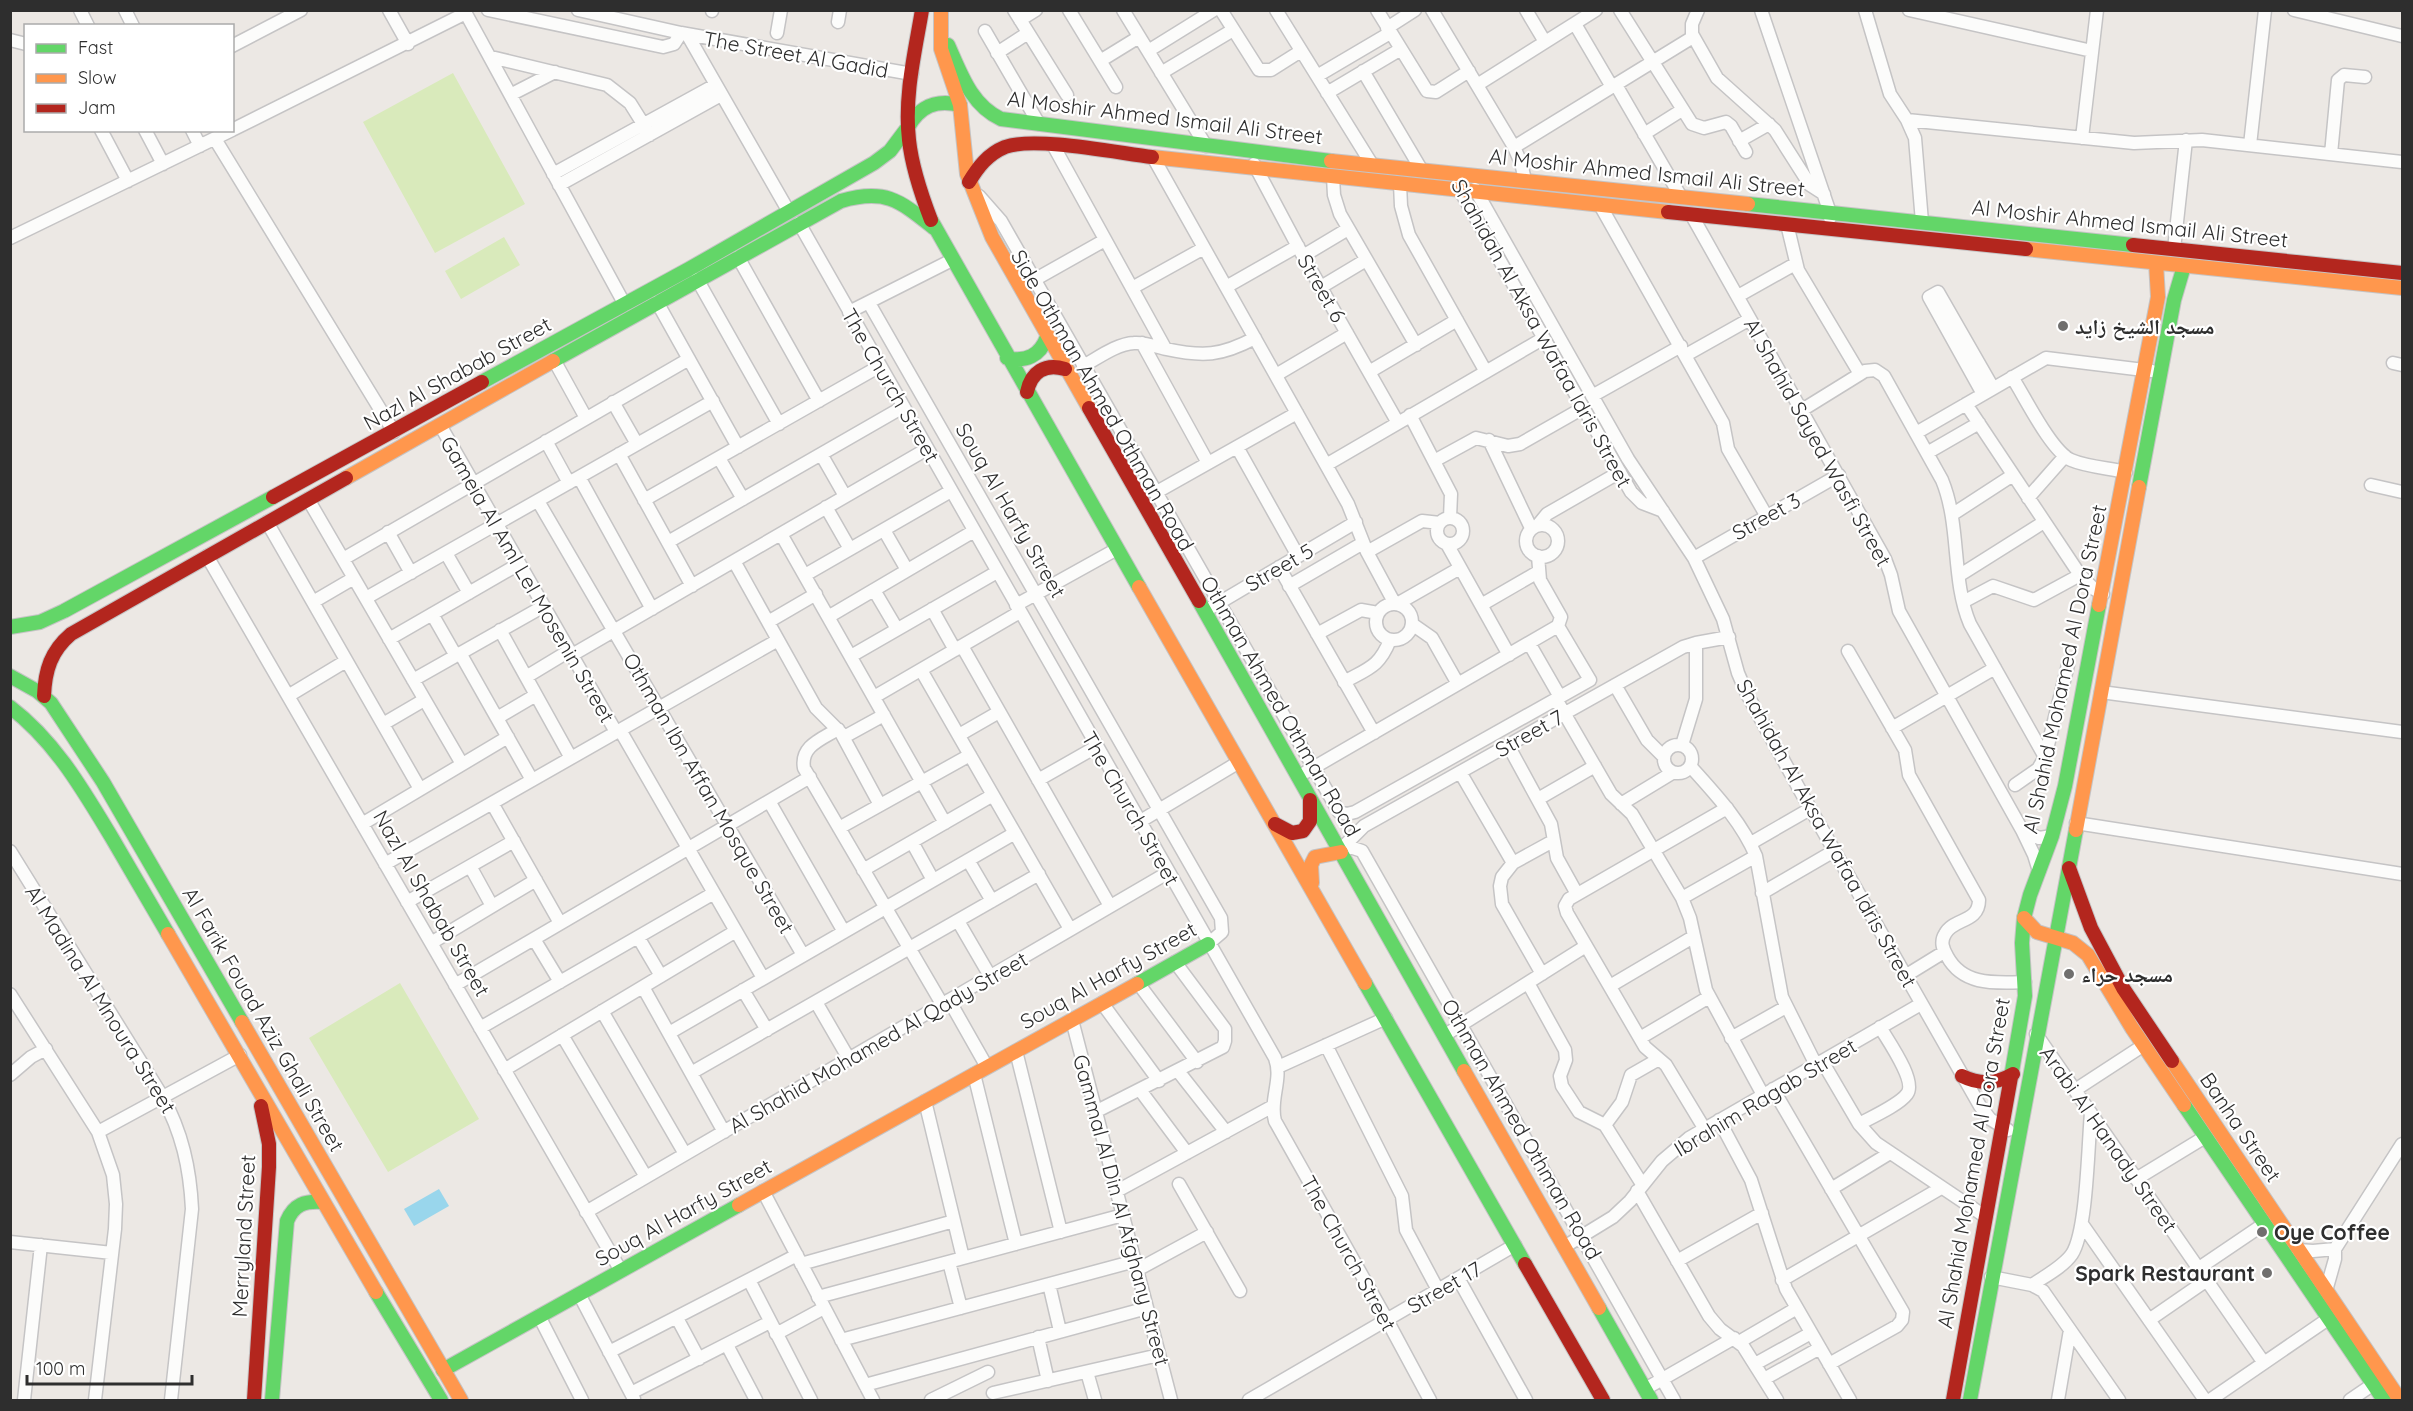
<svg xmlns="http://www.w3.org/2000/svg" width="2413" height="1411" viewBox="0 0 2413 1411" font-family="Quicksand,'Noto Naskh Arabic',sans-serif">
  <rect width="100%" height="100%" fill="#ece8e4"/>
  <path fill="#d9eabb" d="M 453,73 L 525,204 L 435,253 L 363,122 Z
    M 504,237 L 520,265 L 461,299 L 445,271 Z
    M 400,983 L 479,1119 L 388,1172 L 309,1038 Z"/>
  <path fill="#99d6ec" d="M 439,1189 L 449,1206 L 414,1226 L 404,1209 Z"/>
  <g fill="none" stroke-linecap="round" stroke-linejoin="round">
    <defs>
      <path id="street" d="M 80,10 L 88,26
        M 125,10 L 133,26
        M 389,10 L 408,44
        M 464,10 L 625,305
        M 488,10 L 663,47 L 674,44 L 681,33
        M 578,10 L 681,33 L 912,74
        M 1014,10 L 1067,95
        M 1069,10 L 1116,87
        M 1123,10 L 1206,146
        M 1221,10 L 1259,70 L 1271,70 L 1301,51
        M 1276,10 L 1371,163
        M 1377,10 L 1427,91 L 1436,92 L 1469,71
        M 1432,10 L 1514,147 L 1521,163 L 1525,180
        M 1526,10 L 1545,42
        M 1620,10 L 1692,124 L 1704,128 L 1726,122 L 1731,126 L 1746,152
        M 1698,10 L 1692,24 L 1692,34 L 1717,78 L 1775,130 L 1810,185 L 1824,194
        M 1761,10 L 1830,213 L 1830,218
        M 1865,10 L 1890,94 L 1907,120 L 1915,138 L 1922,222
        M 1909,10 L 2092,51
        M 2294,10 L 2402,36
        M 712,11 L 712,10
        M 1020,20 L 1036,10
        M 838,22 L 840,10
        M 1575,24 L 1612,87
        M 1387,28 L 1415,10
        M 985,31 L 1039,124
        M 777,33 L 781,10
        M 687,34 L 789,212
        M 10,40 L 26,44
        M 232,46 L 301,10
        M 1148,51 L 1214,10
        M 997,53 L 1028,33
        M 491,57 L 607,85 L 630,103 L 650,135
        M 1100,61 L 1139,37
        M 1363,71 L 1421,169
        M 1161,73 L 1233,30
        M 1317,76 L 1390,33
        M 1477,85 L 1596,10
        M 1616,85 L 1681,197
        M 1327,93 L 1401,49
        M 512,94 L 555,72
        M 1907,120 L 2134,143 L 2202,140 L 2402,162
        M 101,130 L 128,181
        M 145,130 L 163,164
        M 192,130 L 200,146
        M 232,130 L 466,13
        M 1644,134 L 1682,110
        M 2082,138 L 2097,10
        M 215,139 L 394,432
        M 1739,141 L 1769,124
        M 1053,145 L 1165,348
        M 2250,145 L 2265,10
        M 1514,147 L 1693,37
        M 2331,154 L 2338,80 L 2344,75 L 2365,77
        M 1153,157 L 1348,504 L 1367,552 L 1395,604
        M 1254,164 L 1303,256 L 1398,423
        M 553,174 L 715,85
        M 1333,177 L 1334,195 L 1340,214 L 1416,345
        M 1400,184 L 1401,206 L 1409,235 L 1486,372
        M 559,185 L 721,95
        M 1457,185 L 1631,492 L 1642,503 L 1663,511
        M 1475,189 L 1628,459 L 1694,558 L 1723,619 L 1738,673 L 1747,694 L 1802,794 L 1980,1106 L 1990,1119 L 2008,1130
        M 979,196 L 1001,221 L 1339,812 L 1347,814 L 1355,812 L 1590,680 L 1558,626
        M 1600,205 L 1723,423 L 1728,449 L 1766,515
        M 1691,214 L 1885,559 L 1891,575 L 1899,611 L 2022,830 L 2034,855 L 2039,871
        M 799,223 L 1275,1058 C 1283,1079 1269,1100 1275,1121 L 1387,1320 L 1430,1400
        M 1787,224 L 1798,270 L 1860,374
        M 10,238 L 232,130
        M 2174,249 L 2186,140
        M 1303,256 L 1348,229
        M 738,257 L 819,401
        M 697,279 L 779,424
        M 1034,280 L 1105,240
        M 1226,287 L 1298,246
        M 1321,287 L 1366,260
        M 1132,288 L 1204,248
        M 1738,296 L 1795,264
        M 657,302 L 738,447
        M 869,303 L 1221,918 L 1222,932 L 1208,944
        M 849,312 L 952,260
        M 1142,343 L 1208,463
        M 1686,355 L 1750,319
        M 554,360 L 586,418
        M 2393,363 L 2402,365
        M 1083,366 C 1098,358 1116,344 1134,343 C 1144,342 1155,346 1166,349 C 1203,357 1221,356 1255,338
        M 1369,372 L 1457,320
        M 1276,375 L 1347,333
        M 2012,377 C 2025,397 2051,451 2071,460 C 2087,467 2109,468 2126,472
        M 1983,394 L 1929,297 L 1938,292 L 1993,388
        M 1592,396 L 1681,346
        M 613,402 L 637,444
        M 1966,404 L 2080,575 L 2094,589 L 2103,594
        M 1802,410 L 1865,371 L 1875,370 L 1884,376 L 1942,480 C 1961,526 1951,579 1970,624 L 2045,757
        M 1410,415 L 1451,494 L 1450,518
        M 440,425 L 616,732
        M 1916,433 L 2046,358 L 2152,371
        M 1489,440 L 1531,528
        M 546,441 L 569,483
        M 1237,447 L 1298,556
        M 1927,453 L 1979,423
        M 619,454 L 692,586
        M 821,454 L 845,496
        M 719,458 L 743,499
        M 1434,461 L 1476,438 L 1508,446 L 1520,444 L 1583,408
        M 1326,465 L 1544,338
        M 579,477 L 652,609
        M 2371,485 L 2402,492
        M 1155,493 L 1297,413
        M 2028,498 L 2065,456
        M 308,499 L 462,764
        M 644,500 L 880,366
        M 538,501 L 803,955
        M 826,507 L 850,549
        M 1953,514 L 2013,475
        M1437 531a13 13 0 1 1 26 0a13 13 0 1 1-26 0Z
        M 267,522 L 420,789
        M 1538,525 L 1547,514 L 1620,472
        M1526 541a16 16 0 1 1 32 0a16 16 0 1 1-32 0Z
        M 884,530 L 907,570
        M 388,532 L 411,573
        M 781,534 L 945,823
        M 668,542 L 903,407
        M 1447,544 L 1509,655
        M 1367,552 L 1422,521 L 1440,523
        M 446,553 L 469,593
        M 207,556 L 621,1271
        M 1694,558 L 1839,475
        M 343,559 L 689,359
        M 734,561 L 816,708 L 841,733 L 880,805
        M 1279,567 L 1374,733
        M 805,575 L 951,491
        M 1960,575 L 2044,522
        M 1289,586 L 1363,543
        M 874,590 L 897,629
        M 366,598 L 713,401
        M 313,602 L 354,578
        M 1963,602 L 1993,586 L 2034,600 L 2080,575
        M1376 622a18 18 0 1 1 36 0a18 18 0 1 1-36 0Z
        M 1397,604 L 1460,568
        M 1016,605 L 1117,549
        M 1481,605 L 1538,572
        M 1212,607 L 1356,522
        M 932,609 L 955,650
        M 432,614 L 456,656
        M 828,617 L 974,531
        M 768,622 L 816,594
        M 1412,624 L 1432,638 L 1458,684
        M 500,630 L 571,758
        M 1317,634 L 1361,610 L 1378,613
        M 389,639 L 519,564
        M 1529,643 L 1560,697
        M 962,646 L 1110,906
        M 1848,651 L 1905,750 L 1909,775 L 1979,900 C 1979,923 1953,918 1945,934 C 1940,942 1943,949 1947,956 C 1963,986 1995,983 2025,982
        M 460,653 L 532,780
        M 572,655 L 927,449
        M 851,656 L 997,572
        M 921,670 L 1070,929
        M 526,677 L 569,651
        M 413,680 L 544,606
        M 1344,682 C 1369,668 1379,667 1390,640
        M 1615,685 L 1647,740 L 1664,757
        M 2101,692 L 2402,732
        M 288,696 L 346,661
        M 874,697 L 1020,612
        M 1556,699 L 1611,794 L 1632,814 L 1682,898 L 1690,918 L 1706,990 L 1763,1095
        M 497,718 L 536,695
        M 383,724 L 424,700
        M 1892,728 L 1995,668
        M 838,729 C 822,739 800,746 804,768 L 942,1004
        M 620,730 L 763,978
        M 959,735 L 999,712
        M 844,737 L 884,715
        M1664 759a14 14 0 1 1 28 0a14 14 0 1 1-28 0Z
        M 1508,745 L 1551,824 L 1557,858 L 1577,894
        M 1682,745 L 1696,699 L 1696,643
        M 1691,767 C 1716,795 1741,821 1756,856 L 1782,997 L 1816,1065
        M 1306,772 L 1558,626 L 1561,617 L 1540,580 L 1538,556
        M 1460,772 L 1513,863
        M 1038,780 L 1096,747
        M 2015,785 L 2038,769 L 2045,757 L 2068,665
        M 1538,799 L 1595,766
        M 769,801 L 844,932
        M 492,803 L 560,923
        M 1621,804 L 1672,773
        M 1139,822 L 1239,762
        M 2076,823 L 2402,874
        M 362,824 L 508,737
        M 839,828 L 970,755
        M 2022,830 L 2039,838 L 2052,836
        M 912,842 L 933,880
        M 1751,843 L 1810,809
        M 1341,849 L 1364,826 L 1683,647 L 1696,643 L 1729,637
        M 10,851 L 162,1096 C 182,1132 190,1168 192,1209 L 171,1400
        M 1341,852 L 1350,847 L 1362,851 L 1674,1400
        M 968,860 L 992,901
        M 385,864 L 778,640
        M 470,866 L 492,906
        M 863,870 L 993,795
        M 1762,893 L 1834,851
        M 1682,898 L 1756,856
        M 407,902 L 514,841
        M 958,921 L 990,976
        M 638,937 L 661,976
        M 534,939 L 560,982
        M 431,943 L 536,880
        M 1542,974 L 1502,904 L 1500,886 L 1502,877 L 1513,863 L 1553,841
        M 1905,976 L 1944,952
        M 1138,983 L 1197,1062
        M 1528,983 L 1565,1050 L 1566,1060 L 1560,1076 L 1562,1086 L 1579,1112 L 1605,1125 L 1642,1184
        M 455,985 L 810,777
        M 1610,986 L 1693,937
        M 643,987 L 724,1132
        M 743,990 L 767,1030
        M 10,994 L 98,1132 L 113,1175 L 116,1204 L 115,1229 L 95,1400
        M 949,1000 L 987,1067
        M 816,1002 L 849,1059
        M 1102,1003 L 1159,1081
        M 602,1011 L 685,1154
        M 1072,1020 L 1171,1400
        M 480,1028 L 714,893
        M 669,1033 L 1015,833
        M 2036,1034 L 2264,1363
        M 562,1035 L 646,1177
        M 1445,1035 L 1586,946
        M 1640,1038 L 1709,997
        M 1731,1038 L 1786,1007
        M 1326,1045 L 1402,1196 L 1406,1230 L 1438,1290
        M 1016,1051 L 1061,1232
        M 1822,1061 L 1859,1124 L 1876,1143 L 1986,1217
        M 1278,1067 L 1386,1018
        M 504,1070 L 736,931
        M 1178,1071 L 1226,1132
        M 691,1073 L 1039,874
        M 974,1074 L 1016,1244
        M 10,1075 L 31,1057 L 46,1049
        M 1773,1089 L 1903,1312 L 1902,1320 L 1897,1326 L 1829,1364
        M 1140,1090 L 1187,1153
        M 2075,1090 L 2144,1045
        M 925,1101 L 963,1258
        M 1097,1111 L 1223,1047 L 1225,1041 L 1225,1029 L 1175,962
        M 1719,1120 L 1751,1180 L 1786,1289 L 1850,1400
        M 1859,1124 C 1872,1117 1899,1105 1907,1094 C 1917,1081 1888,1041 1880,1027
        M 1605,1125 L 1622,1102 L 1631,1075 L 1659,1059
        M 1704,1128 L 1666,1065 L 1645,1047 L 1567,913 L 1565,906 L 1569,899 L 1727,808
        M 98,1132 L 240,1055
        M 2136,1179 L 2205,1137
        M 1179,1184 L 1240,1291
        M 1831,1189 L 1890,1153
        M 763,1191 L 873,1400
        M 1117,1191 L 1273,1106
        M 1637,1191 L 1709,1316 L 1720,1329 L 1743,1346 L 1777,1400
        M 586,1212 L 1169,872
        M 2082,1224 L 2205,1400
        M 10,1242 L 112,1253
        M 1564,1247 L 1613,1217 L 1630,1201 L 1662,1161 L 1689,1138 L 1921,1004
        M 2298,1250 L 2313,1251 L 2335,1249
        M 1677,1261 L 1762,1213
        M 949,1262 L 961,1308
        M 801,1264 L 954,1221
        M 2199,1268 L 2264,1224
        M 1137,1270 L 1207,1232
        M 1991,1277 L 2032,1285 L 2043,1291 L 2119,1400
        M 1458,1278 L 1526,1400
        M 749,1280 L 811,1400
        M 1782,1280 L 1941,1188
        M 1049,1284 L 1060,1331
        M 2032,1285 C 2045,1276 2063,1267 2072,1254 C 2087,1231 2088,1145 2091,1113
        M 2326,1291 L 2335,1259 L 2335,1249 L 2402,1144
        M 579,1294 L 634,1399
        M 818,1297 L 1123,1215
        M 539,1316 L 582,1400
        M 677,1318 L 699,1359
        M 2149,1320 L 2207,1280
        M 776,1334 L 824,1308
        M 1038,1337 L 1048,1381
        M 841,1340 L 1135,1261
        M 1739,1342 L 1797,1308
        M 727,1345 L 756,1400
        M 609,1352 L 797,1255
        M 1755,1364 L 1811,1333
        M 1087,1372 L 1095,1400
        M 1764,1379 L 1820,1348
        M 865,1385 L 1147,1308
        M 1645,1389 L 1734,1338
        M 631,1393 L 770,1322
        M 993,1393 L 1159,1355
        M 24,1400 L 41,1245
        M 931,1400 L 988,1372
        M 1249,1400 L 1515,1245
        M 2058,1400 L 2070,1330
        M 2210,1400 L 2328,1319
        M 2350,1400 L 2378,1381"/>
      <path id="fast" d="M 948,45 C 961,74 971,105 1001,119 L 1331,161
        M 908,127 C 920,106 936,99 960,105
        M 1748,204 L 2133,245
        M 931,220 L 1139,587
        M 1007,358 C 1026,362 1040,356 1047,337
        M 553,361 L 841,201 C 886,188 900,201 934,228
        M 482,382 L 689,269 L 874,163 L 890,151 L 908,127
        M 2139,487 L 2174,300 L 2184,266
        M 1199,601 L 1464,1071
        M 10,627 L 40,622 L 64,611 L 273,497
        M 10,676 L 37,691 L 51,703 L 103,782 L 242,1022
        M 10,707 C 55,741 83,790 112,838 C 131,870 149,902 168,934
        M 1365,983 L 1525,1264
        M 1137,984 L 1208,944
        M 2011,1077 L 2025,996 L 2022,943 L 2024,918 L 2030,895 L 2052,836 L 2065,786 L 2099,605
        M 2184,1105 L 2384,1400
        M 376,1292 L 441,1400
        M 1599,1308 L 1651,1400
        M 443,1370 L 739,1205
        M 272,1400 L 287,1221 C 294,1204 305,1201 322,1202
        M 1970,1400 L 2076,830"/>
      <path id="slow" d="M 941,10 L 941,49 L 960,105 L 967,174 L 992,237 L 1089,408
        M 1152,157 L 1668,212
        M 1331,161 L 1748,204
        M 2026,249 L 2402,288
        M 346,478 L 553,361
        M 1139,587 L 1365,983
        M 2099,605 L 2158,297 L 2156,263
        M 2076,830 L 2139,487
        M 1312,883 L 1311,865 L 1315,857 L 1341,852
        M 2024,918 L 2037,932 L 2073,943 L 2088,955 L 2132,1028 L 2184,1105
        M 168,934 L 376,1292
        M 242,1022 L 461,1400
        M 2172,1061 L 2400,1400
        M 1464,1071 L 1599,1308
        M 739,1205 L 1137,984"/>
      <path id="jam" d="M 922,10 C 915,52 904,96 909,140 C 912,168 921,194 931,220
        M 969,182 C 978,167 988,154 1005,147 C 1035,136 1118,153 1152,157
        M 1668,212 L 2026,249
        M 2133,245 L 2402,273
        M 1027,392 C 1031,372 1045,363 1065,369
        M 1089,408 L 1199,601
        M 273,497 L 482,382
        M 44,696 C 45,670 51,651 71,634 L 346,478
        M 1275,824 L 1292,833 L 1303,831 L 1310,821 L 1310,800
        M 2069,868 L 2091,928 L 2123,988 L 2172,1061
        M 1962,1076 C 1980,1085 1996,1084 2013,1074
        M 1525,1264 L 1603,1400
        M 254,1400 L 269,1167 L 269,1144 L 261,1106
        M 1953,1400 L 2011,1077"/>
    </defs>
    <use href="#street" stroke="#c5c4c5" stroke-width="15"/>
    <use href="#fast" stroke="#c5c4c5" stroke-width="16"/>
    <use href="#slow" stroke="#c5c4c5" stroke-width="16"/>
    <use href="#jam" stroke="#c5c4c5" stroke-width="16"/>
    <use href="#street" stroke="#fcfcfb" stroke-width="12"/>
    <use href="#fast" stroke="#63d668" stroke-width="14"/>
    <use href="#slow" stroke="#ff974d" stroke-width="14"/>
    <use href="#jam" stroke="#b3261e" stroke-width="14"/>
    <path stroke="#dfdfe1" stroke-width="3" d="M 2399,10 L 2402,11"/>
  </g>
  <g fill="#706f6e" stroke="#fff" stroke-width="2">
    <circle cx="2063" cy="326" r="6"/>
    <circle cx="2069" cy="974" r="6"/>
    <circle cx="2262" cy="1232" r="6"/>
    <circle cx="2267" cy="1273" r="6"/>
  </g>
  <g text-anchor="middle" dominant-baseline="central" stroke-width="4.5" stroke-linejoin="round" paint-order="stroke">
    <g font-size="21" fill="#2e2e2e" stroke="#fff">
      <text transform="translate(796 54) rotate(10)">The Street Al Gadid</text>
      <text transform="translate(1165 117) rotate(7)">Al Moshir Ahmed Ismail Ali Street</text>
      <text transform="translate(1647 172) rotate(6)">Al Moshir Ahmed Ismail Ali Street</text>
      <text transform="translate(2130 223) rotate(6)">Al Moshir Ahmed Ismail Ali Street</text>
      <text transform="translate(1322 288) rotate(60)">Street 6</text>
      <text transform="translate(1542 333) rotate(61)">Shahidah Al Aksa Wafaa Idris Street</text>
      <text transform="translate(457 373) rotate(-29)">Nazl Al Shabab Street</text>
      <text transform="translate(891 385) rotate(60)">The Church Street</text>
      <text transform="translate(1103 400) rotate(60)">Side Othman Ahmed Othman Road</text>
      <text transform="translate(1818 442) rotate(61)">Al Shahid Sayed Wasfi Street</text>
      <text transform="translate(1011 510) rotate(60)">Souq Al Harfy Street</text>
      <text transform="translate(1766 516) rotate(-29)">Street 3</text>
      <text transform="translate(1279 567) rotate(-30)">Street 5</text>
      <text transform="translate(528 579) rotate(60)">Gameia Al Aml Lel Mosenin Street</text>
      <text transform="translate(2064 669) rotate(-78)">Al Shahid Mohamed Al Dora Street</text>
      <text transform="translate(1281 706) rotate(60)">Othman Ahmed Othman Road</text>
      <text transform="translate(1529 733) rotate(-29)">Street 7</text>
      <text transform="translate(709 793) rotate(60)">Othman Ibn Affan Mosque Street</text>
      <text transform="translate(1131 808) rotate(60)">The Church Street</text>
      <text transform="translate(1827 833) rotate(61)">Shahidah Al Aksa Wafaa Idris Street</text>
      <text transform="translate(432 903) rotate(60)">Nazl Al Shabab Street</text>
      <text transform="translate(1108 975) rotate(-29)">Souq Al Harfy Street</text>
      <text transform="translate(101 999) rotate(58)">Al Madina Al Mnoura Street</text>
      <text transform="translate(264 1019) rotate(60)">Al Farik Fouad Aziz Ghali Street</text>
      <text transform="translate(878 1042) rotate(-30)">Al Shahid Mohamed Al Qady Street</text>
      <text transform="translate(1765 1097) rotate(-31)">Ibrahim Ragab Street</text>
      <text transform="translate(2241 1127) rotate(56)">Banha Street</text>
      <text transform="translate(1522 1129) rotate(60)">Othman Ahmed Othman Road</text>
      <text transform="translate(2109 1139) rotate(55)">Arabi Al Hanady Street</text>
      <text transform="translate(1973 1163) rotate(-80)">Al Shahid Mohamed Al Dora Street</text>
      <text transform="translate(1122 1210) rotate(75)">Gammal Al Din Al Afghany Street</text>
      <text transform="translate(683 1212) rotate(-29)">Souq Al Harfy Street</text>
      <text transform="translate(243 1236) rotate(-87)">Merryland Street</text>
      <text transform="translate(1349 1253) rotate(61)">The Church Street</text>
      <text transform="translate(1444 1287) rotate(-30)">Street 17</text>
    </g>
    <g font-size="21" font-weight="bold" fill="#2e2e2e" stroke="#fff" text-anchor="start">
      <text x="2075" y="326">مسجد الشيخ زايد</text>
      <text x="2081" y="974">مسجد حراء</text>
      <text x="2274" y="1232">Oye Coffee</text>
      <text x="2255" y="1273" text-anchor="end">Spark Restaurant</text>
    </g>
  </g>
  <rect width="2413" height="1411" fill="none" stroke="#2e2e2e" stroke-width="24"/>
  <rect x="24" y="24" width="210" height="108" fill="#ffffff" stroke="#ababab" stroke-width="1.5"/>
  <rect x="36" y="44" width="30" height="9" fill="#63d668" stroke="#ababab" stroke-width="1.5"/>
  <text x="78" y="54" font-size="18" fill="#2e2e2e">Fast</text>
  <rect x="36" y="74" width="30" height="9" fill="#ff974d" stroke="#ababab" stroke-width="1.5"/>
  <text x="78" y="84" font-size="18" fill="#2e2e2e">Slow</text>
  <rect x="36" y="104" width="30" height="9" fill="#b3261e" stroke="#ababab" stroke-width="1.5"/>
  <text x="78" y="114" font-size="18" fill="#2e2e2e">Jam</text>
  <path d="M27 1375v9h165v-9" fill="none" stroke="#2e2e2e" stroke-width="3"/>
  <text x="36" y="1375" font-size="18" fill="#2e2e2e" stroke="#ffffff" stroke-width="4.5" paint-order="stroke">100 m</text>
</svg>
